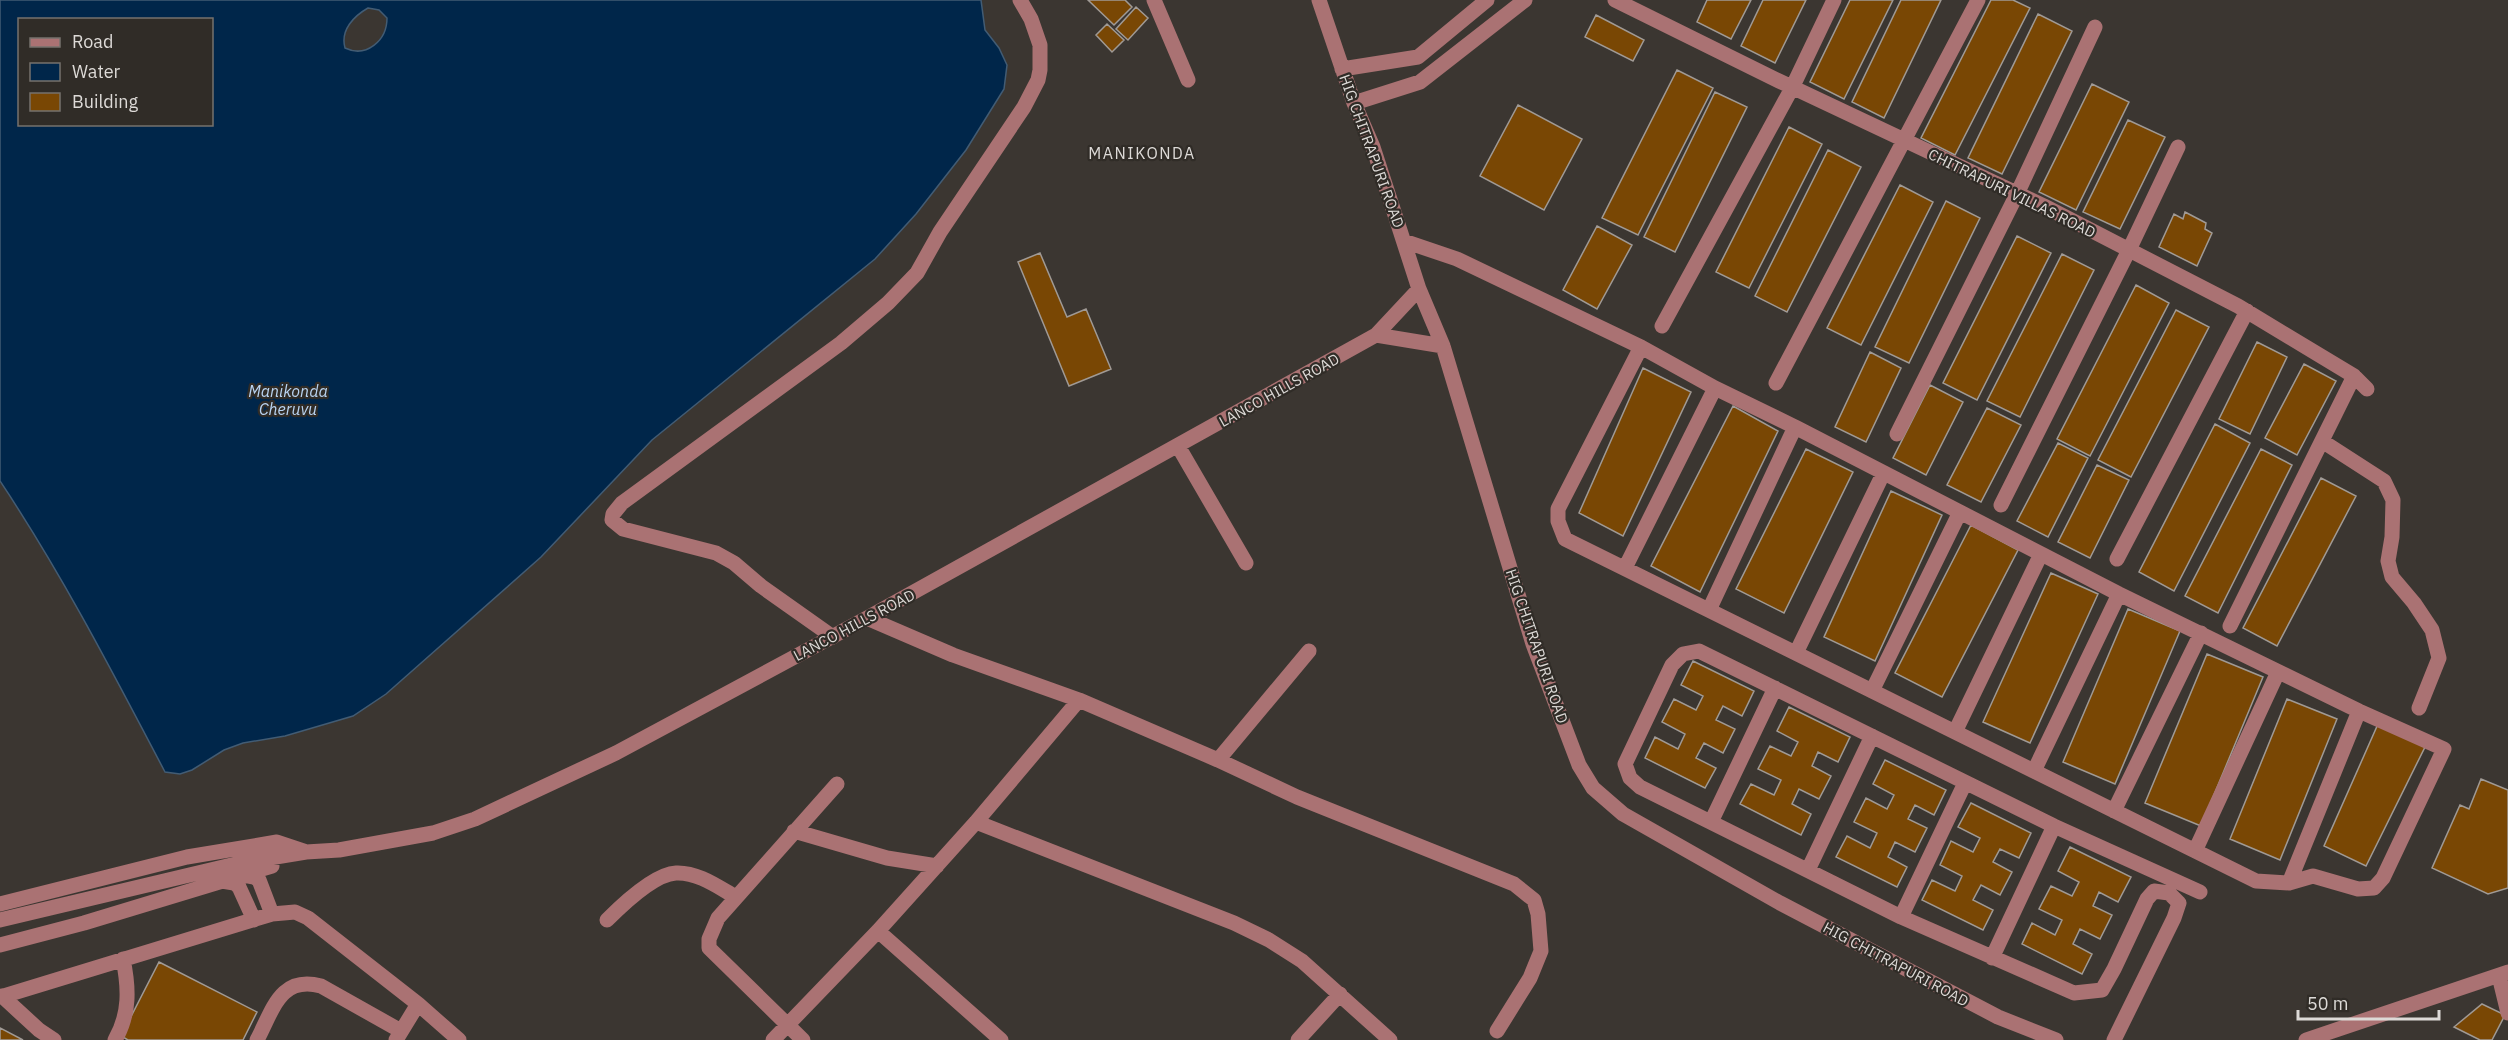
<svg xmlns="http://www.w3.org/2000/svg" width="2508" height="1040" viewBox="0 0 2508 1040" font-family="'IBM Plex Sans',sans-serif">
  <rect width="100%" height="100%" fill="#3b3631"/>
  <path fill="#00264a" stroke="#425c74" stroke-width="1.5" fill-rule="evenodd" d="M 0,0 L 981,0 L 985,30 L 999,48 L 1007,65 L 1004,89 L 966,150 L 916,214 L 875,259 L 652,440 L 541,557 L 386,694 L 353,716 L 285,736 L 243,743 L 224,750 L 192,770 L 180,774 L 165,772 C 113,673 62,574 0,481 ZM 368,8 L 379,10 L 387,18 C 387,41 366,58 345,48 C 340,30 354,16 368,8 ZM 20,20 L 212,20 L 212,124 L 20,124 Z"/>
  <path fill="#794704" stroke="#a09a95" stroke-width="1.5" d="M 1088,0 L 1125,0 L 1132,7 L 1114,25 Z
    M 1707,0 L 1751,0 L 1731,39 L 1697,22 Z
    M 1763,0 L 1806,0 L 1775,63 L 1741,46 Z
    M 1850,0 L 1893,0 L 1844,99 L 1810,82 Z
    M 1901,0 L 1941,0 L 1884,118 L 1852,102 Z
    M 1991,0 L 2013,0 L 2030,8 L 1955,155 L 1921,138 Z
    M 1136,7 L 1148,18 L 1128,40 L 1116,29 Z
    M 2038,14 L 2072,31 L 2002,174 L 1968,158 Z
    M 1596,15 L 1644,40 L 1633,61 L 1585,37 Z
    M 1107,24 L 1124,40 L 1112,52 L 1096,35 Z
    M 1677,70 L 1713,88 L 1638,235 L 1602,218 Z
    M 2092,84 L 2129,102 L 2076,210 L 2039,192 Z
    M 1715,92 L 1747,107 L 1675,252 L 1644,237 Z
    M 1518,105 L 1582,139 L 1544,210 L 1480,176 Z
    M 2128,120 L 2165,137 L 2120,229 L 2083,212 Z
    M 1789,127 L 1822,144 L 1749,288 L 1716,272 Z
    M 1828,150 L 1861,167 L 1787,312 L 1755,296 Z
    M 1900,185 L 1933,202 L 1861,345 L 1827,328 Z
    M 1946,201 L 1980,218 L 1909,363 L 1875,347 Z
    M 2185,212 L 2206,223 L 2205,229 L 2212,233 L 2197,266 L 2159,247 L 2174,214 L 2183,219 Z
    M 1597,226 L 1632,245 L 1597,309 L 1563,290 Z
    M 2017,236 L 2051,253 L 1977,400 L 1943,383 Z
    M 1040,253 L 1067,317 L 1086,309 L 1111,369 L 1069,386 L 1018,262 Z
    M 2062,254 L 2094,270 L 2020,417 L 1987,401 Z
    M 2136,285 L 2169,303 L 2090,456 L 2057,439 Z
    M 2176,310 L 2209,327 L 2131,477 L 2098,460 Z
    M 2257,342 L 2287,357 L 2250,434 L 2219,419 Z
    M 1870,352 L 1901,368 L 1866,442 L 1835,427 Z
    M 2304,364 L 2336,381 L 2297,455 L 2265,438 Z
    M 1643,368 L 1691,392 L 1623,536 L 1579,513 Z
    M 1930,385 L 1963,402 L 1926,475 L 1893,458 Z
    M 1733,406 L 1778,431 L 1700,592 L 1651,566 Z
    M 1987,408 L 2021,425 L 1981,502 L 1947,485 Z
    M 2215,424 L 2250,443 L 2174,591 L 2139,572 Z
    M 2058,443 L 2088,458 L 2048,537 L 2017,521 Z
    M 1806,449 L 1853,472 L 1784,613 L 1736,589 Z
    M 2261,449 L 2292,465 L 2218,613 L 2185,596 Z
    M 2097,465 L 2129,480 L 2090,558 L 2058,542 Z
    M 2321,478 L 2356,496 L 2277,646 L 2243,628 Z
    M 1891,491 L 1942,515 L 1875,661 L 1824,637 Z
    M 1971,525 L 2018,550 L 1942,697 L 1895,673 Z
    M 2051,573 L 2098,594 L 2030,743 L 1983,722 Z
    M 2128,609 L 2180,631 L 2115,784 L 2063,762 Z
    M 2207,654 L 2263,677 L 2201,826 L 2145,803 Z
    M 1693,661 L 1754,691 L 1742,716 L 1723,706 L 1716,720 L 1735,729 L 1723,753 L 1704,743 L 1696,758 L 1716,768 L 1705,788 L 1645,758 L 1655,737 L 1678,749 L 1685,734 L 1662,722 L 1674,699 L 1696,710 L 1703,696 L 1681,685 Z
    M 2287,699 L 2337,719 L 2280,860 L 2230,839 Z
    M 1789,707 L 1850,737 L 1838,762 L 1818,752 L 1812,766 L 1831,776 L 1819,799 L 1799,789 L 1792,804 L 1811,814 L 1801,835 L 1740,804 L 1751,784 L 1774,795 L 1781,780 L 1758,769 L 1770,746 L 1791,756 L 1798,742 L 1777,731 Z
    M 2378,724 L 2426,745 L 2366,866 L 2324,846 Z
    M 1885,760 L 1946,790 L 1934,815 L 1915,805 L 1908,819 L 1927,828 L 1915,852 L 1895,842 L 1888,857 L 1907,867 L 1897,887 L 1836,857 L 1847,836 L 1870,848 L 1877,833 L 1854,822 L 1866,798 L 1887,809 L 1894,795 L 1873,784 Z
    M 2481,779 L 2508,790 L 2508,888 L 2488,894 L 2432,868 L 2460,805 L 2469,809 Z
    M 1971,803 L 2031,833 L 2019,858 L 2000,849 L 1993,862 L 2012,872 L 2000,895 L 1981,885 L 1973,900 L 1993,910 L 1983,930 L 1922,900 L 1932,880 L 1955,891 L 1962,876 L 1940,865 L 1951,841 L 1973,852 L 1980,838 L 1958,827 Z
    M 2070,847 L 2131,877 L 2118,902 L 2099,892 L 2093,906 L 2112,915 L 2100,939 L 2080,929 L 2073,944 L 2092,954 L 2082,974 L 2022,944 L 2032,923 L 2055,935 L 2062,920 L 2039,909 L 2051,886 L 2072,896 L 2079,882 L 2058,871 Z
    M 159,962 L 257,1012 L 243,1040 L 128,1040 L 121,1036 Z
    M 2482,1004 L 2505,1015 L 2492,1040 L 2480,1040 L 2454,1027 Z
    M 0,1028 L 23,1040 L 0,1040 Z"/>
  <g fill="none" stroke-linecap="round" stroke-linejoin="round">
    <path stroke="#aa7273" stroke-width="15" d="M 1154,0 L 1188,80
      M 1319,0 L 1354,103 L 1373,147 L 1419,289 L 1443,346 L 1533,644 L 1579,765 L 1593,788 L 1623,814 L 1780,903 L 1998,1017 L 2056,1040
      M 1615,0 L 1779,81 L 2044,206 L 2238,306 L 2354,376 L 2367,389
      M 1342,69 L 1418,57 L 1487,0
      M 1354,103 L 1420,82 L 1525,0
      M 1404,241 L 1457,259 L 1641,347 L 1715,388 L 1795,427 L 2119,594 L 2359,711 L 2444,749 L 2383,878 L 2374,888 L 2358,889 L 2313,876 L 2289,883 L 2256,881 L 1565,539 L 1558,521 L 1558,509 L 1641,347
      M 1662,326 L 1792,88 L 1834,0
      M 1376,335 L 1443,346
      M 1776,383 L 1978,0
      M 1897,434 L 2017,194 L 2095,27
      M 2322,441 L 2384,481 L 2393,500 L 2392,537 L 2388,561 L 2392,577 L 2414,603 L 2432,630 L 2439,658 L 2419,708
      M 1178,446 L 1246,563
      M 2001,505 L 2129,250 L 2178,147
      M 2117,559 L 2247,311
      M 1625,568 L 1715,388
      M 1709,610 L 1795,427
      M 867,618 L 953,655 L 1079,700 L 1218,760 L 1297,797 L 1514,884 L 1534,900 L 1538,914 L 1541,951 L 1530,978 L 1497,1031
      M 2230,626 L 2354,376
      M 833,637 L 761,586 L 734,563 L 716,553 L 623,529 L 612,520 L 613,514 L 622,503 L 841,343 L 888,303 L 917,273 L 940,232 L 1024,107 L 1038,80 L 1040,70 L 1040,45 L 1031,19 L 1020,0
      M 1796,653 L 1883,474
      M 1872,691 L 1960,512
      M 1955,732 L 2041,554
      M 1218,760 L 1309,651
      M 2034,771 L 2119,594
      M 2114,811 L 2201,633
      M 976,822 L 1234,923 L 1269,940 L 1302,961 L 1390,1040
      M 1711,822 L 1775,688
      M 794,831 L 887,858 L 937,866
      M 2195,851 L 2278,672
      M 1808,870 L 1872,736
      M 243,875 L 254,877 L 259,880 L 272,914
      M 222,881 L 234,883 L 239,887 L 254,920
      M 2289,883 L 2359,711
      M 0,904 L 187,857 L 277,842 L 304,851
      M 1901,917 L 1965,783
      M 0,920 L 240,863 L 306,852 L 339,850 L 433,833 L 475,819 L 616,753 L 867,618 L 1376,335 L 1419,289
      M 607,920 C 622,905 654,874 676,873 C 698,872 718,887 736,897
      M 878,931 L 1001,1040
      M 0,945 L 84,923 L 272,866
      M 1992,958 L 2054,826
      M 2499,976 L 2508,1013
      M 2,996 L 39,1030 L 54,1040
      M 0,997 L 272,914 L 295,912 L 308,918 L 418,1004 L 459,1040
      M 115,1040 C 130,1014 129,988 123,959
      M 257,1040 C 273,1010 280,975 321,986 L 401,1031
      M 396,1040 L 418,1004
      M 773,1040 L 878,931 L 976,822 L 1079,700
      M 803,1040 L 709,948 L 709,939 L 718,918 L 837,784
      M 1298,1040 L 1340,994
      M 2114,1040 L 2174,918 L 2179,903 L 2169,893 L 2154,891 L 2147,899 L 2114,969 L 2102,990 L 2074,993 L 1901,917 L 1640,787 L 1630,778 L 1625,764 L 1672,665 L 1683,654 L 1699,651 L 2054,826 L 2200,892
      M 2306,1040 L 2508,972"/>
  </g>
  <g text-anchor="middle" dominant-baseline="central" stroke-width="4.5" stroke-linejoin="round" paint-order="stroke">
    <g font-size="15" fill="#dddad7" stroke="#302c27">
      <text transform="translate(1372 151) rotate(70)">HIG CHITRAPURI ROAD</text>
      <text transform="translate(2012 193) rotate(26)">CHITRAPURI VILLAS ROAD</text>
      <text transform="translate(1279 390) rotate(-29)">LANCO HILLS ROAD</text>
      <text transform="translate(854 625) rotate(-28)">LANCO HILLS ROAD</text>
      <text transform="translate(1537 646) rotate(71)">HIG CHITRAPURI ROAD</text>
      <text transform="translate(1896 964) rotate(28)">HIG CHITRAPURI ROAD</text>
    </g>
    <g font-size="16" letter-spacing="1.5" fill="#dddad7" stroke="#302c27">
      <text x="1142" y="153">MANIKONDA</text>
    </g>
    <g font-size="16" font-style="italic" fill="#b9d4f2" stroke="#302c27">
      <text x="288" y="391">Manikonda<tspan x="288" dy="18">Cheruvu</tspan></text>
    </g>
  </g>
  <rect x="18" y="18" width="195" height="108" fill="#302c27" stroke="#75726d" stroke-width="1.5"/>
  <rect x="30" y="38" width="30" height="9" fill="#aa7273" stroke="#75726d" stroke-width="1.5"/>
  <text x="72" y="48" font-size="18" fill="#dddad7">Road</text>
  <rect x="30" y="63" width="30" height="18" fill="#00264a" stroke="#75726d" stroke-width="1.5"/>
  <text x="72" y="78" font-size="18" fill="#dddad7">Water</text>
  <rect x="30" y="93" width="30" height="18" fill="#794704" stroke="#75726d" stroke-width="1.5"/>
  <text x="72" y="108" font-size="18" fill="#dddad7">Building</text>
  <path d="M2298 1010v9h141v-9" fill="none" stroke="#dddad7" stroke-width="3"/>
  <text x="2307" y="1010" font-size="18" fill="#dddad7" stroke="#302c27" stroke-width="4.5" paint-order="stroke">50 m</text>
</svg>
